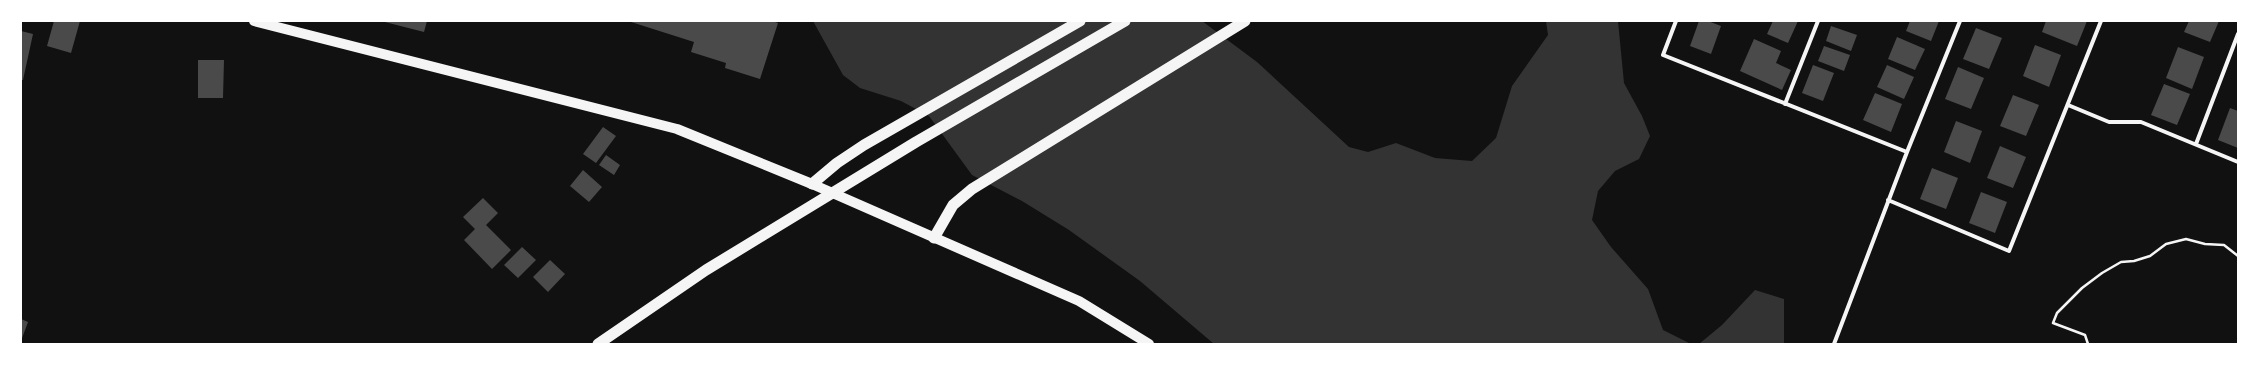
<svg xmlns="http://www.w3.org/2000/svg" width="2259" height="365" viewBox="0 0 2259 365" font-family="'Alegreya Sans',sans-serif">
  <rect width="100%" height="100%" fill="#111"/>
  <path fill="#333" d="M 813,21 L 1202,21 L 1257,62 L 1349,147 L 1368,152 L 1396,143 L 1435,158 L 1472,161 L 1496,138 L 1512,86 L 1548,35 L 1546,21 L 1618,21 L 1624,83 L 1642,116 L 1650,136 L 1639,159 L 1615,171 L 1598,191 L 1592,220 L 1611,247 L 1648,289 L 1663,330 L 1691,344 L 1214,344 L 1140,281 L 1069,230 L 1022,201 L 972,175 L 929,116 L 901,101 L 860,88 L 843,75 Z
    M 1755,290 L 1784,299 L 1784,344 L 1699,344 L 1722,325 Z"/>
  <path fill="#4a4a4a" d="M 54,21 L 80,21 L 71,53 L 47,46 Z
    M 381,21 L 427,21 L 424,32 Z
    M 628,21 L 772,21 L 778,23 L 760,79 L 725,68 L 726,63 L 691,52 L 694,42 Z
    M 1699,21 L 1708,21 L 1721,26 L 1711,54 L 1690,46 Z
    M 1773,21 L 1798,21 L 1788,43 L 1767,34 Z
    M 1910,21 L 1939,21 L 1931,41 L 1906,31 Z
    M 2046,21 L 2087,21 L 2077,46 L 2042,32 Z
    M 2189,21 L 2219,21 L 2210,42 L 2184,32 Z
    M 1831,26 L 1857,35 L 1851,51 L 1826,41 Z
    M 1976,28 L 2002,38 L 1989,69 L 1963,59 Z
    M 21,31 L 33,34 L 23,80 L 21,80 Z
    M 1897,37 L 1925,49 L 1915,70 L 1888,59 Z
    M 1754,39 L 1781,51 L 1776,63 L 1791,70 L 1782,90 L 1740,71 Z
    M 2035,45 L 2061,55 L 2049,87 L 2023,76 Z
    M 1824,46 L 1850,55 L 1844,71 L 1818,61 Z
    M 2178,47 L 2204,57 L 2192,89 L 2166,78 Z
    M 198,60 L 224,60 L 223,98 L 198,98 Z
    M 1813,65 L 1834,73 L 1823,101 L 1802,93 Z
    M 1887,65 L 1914,77 L 1904,99 L 1877,87 Z
    M 1958,67 L 1984,78 L 1971,109 L 1945,99 Z
    M 2164,84 L 2190,94 L 2177,125 L 2151,115 Z
    M 1875,93 L 1902,104 L 1891,132 L 1863,120 Z
    M 2013,95 L 2039,105 L 2026,136 L 2000,126 Z
    M 2230,108 L 2238,111 L 2238,148 L 2218,140 Z
    M 1956,121 L 1982,131 L 1970,163 L 1944,152 Z
    M 603,127 L 616,136 L 596,163 L 583,154 Z
    M 2000,146 L 2026,157 L 2013,188 L 1987,178 Z
    M 606,155 L 620,165 L 614,175 L 599,165 Z
    M 1932,168 L 1958,178 L 1946,209 L 1920,199 Z
    M 583,170 L 602,187 L 589,202 L 570,186 Z
    M 1981,192 L 2007,202 L 1995,233 L 1969,223 Z
    M 483,198 L 498,213 L 486,225 L 511,250 L 492,269 L 464,240 L 475,229 L 463,217 Z
    M 522,247 L 536,260 L 518,278 L 504,265 Z
    M 550,260 L 565,274 L 548,292 L 533,277 Z
    M 21,319 L 28,322 L 21,341 Z"/>
  <g fill="none" stroke-linecap="round" stroke-linejoin="round">
    <path stroke="#f5f5f5" stroke-width="2.5" d="M 2088,344 L 2085,335 L 2053,323 L 2057,313 L 2082,288 L 2102,273 L 2121,262 L 2134,261 L 2150,256 L 2166,244 L 2186,239 L 2205,244 L 2224,245 L 2238,256"/>
    <path stroke="#f5f5f5" stroke-width="4" d="M 1676,21 L 1663,55 L 1907,152
      M 1785,104 L 1818,21
      M 2068,105 L 2109,122 L 2141,122 L 2238,162
      M 2196,144 L 2238,34
      M 1888,200 L 2009,251 L 2101,21
      M 1834,344 L 1907,152 L 1960,21"/>
    <path stroke="#f5f5f5" stroke-width="10" d="M 254,21 L 677,129 L 812,184 L 1079,301 L 1149,344"/>
    <path stroke="#f5f5f5" stroke-width="11" d="M 812,184 L 837,163 L 864,145 L 1080,21
      M 934,238 L 953,205 L 972,189 L 1245,21
      M 598,344 L 706,270 L 916,142 L 1125,21"/>
  </g>
  <rect width="2259" height="365" fill="none" stroke="#ffffff" stroke-width="44"/>
</svg>
